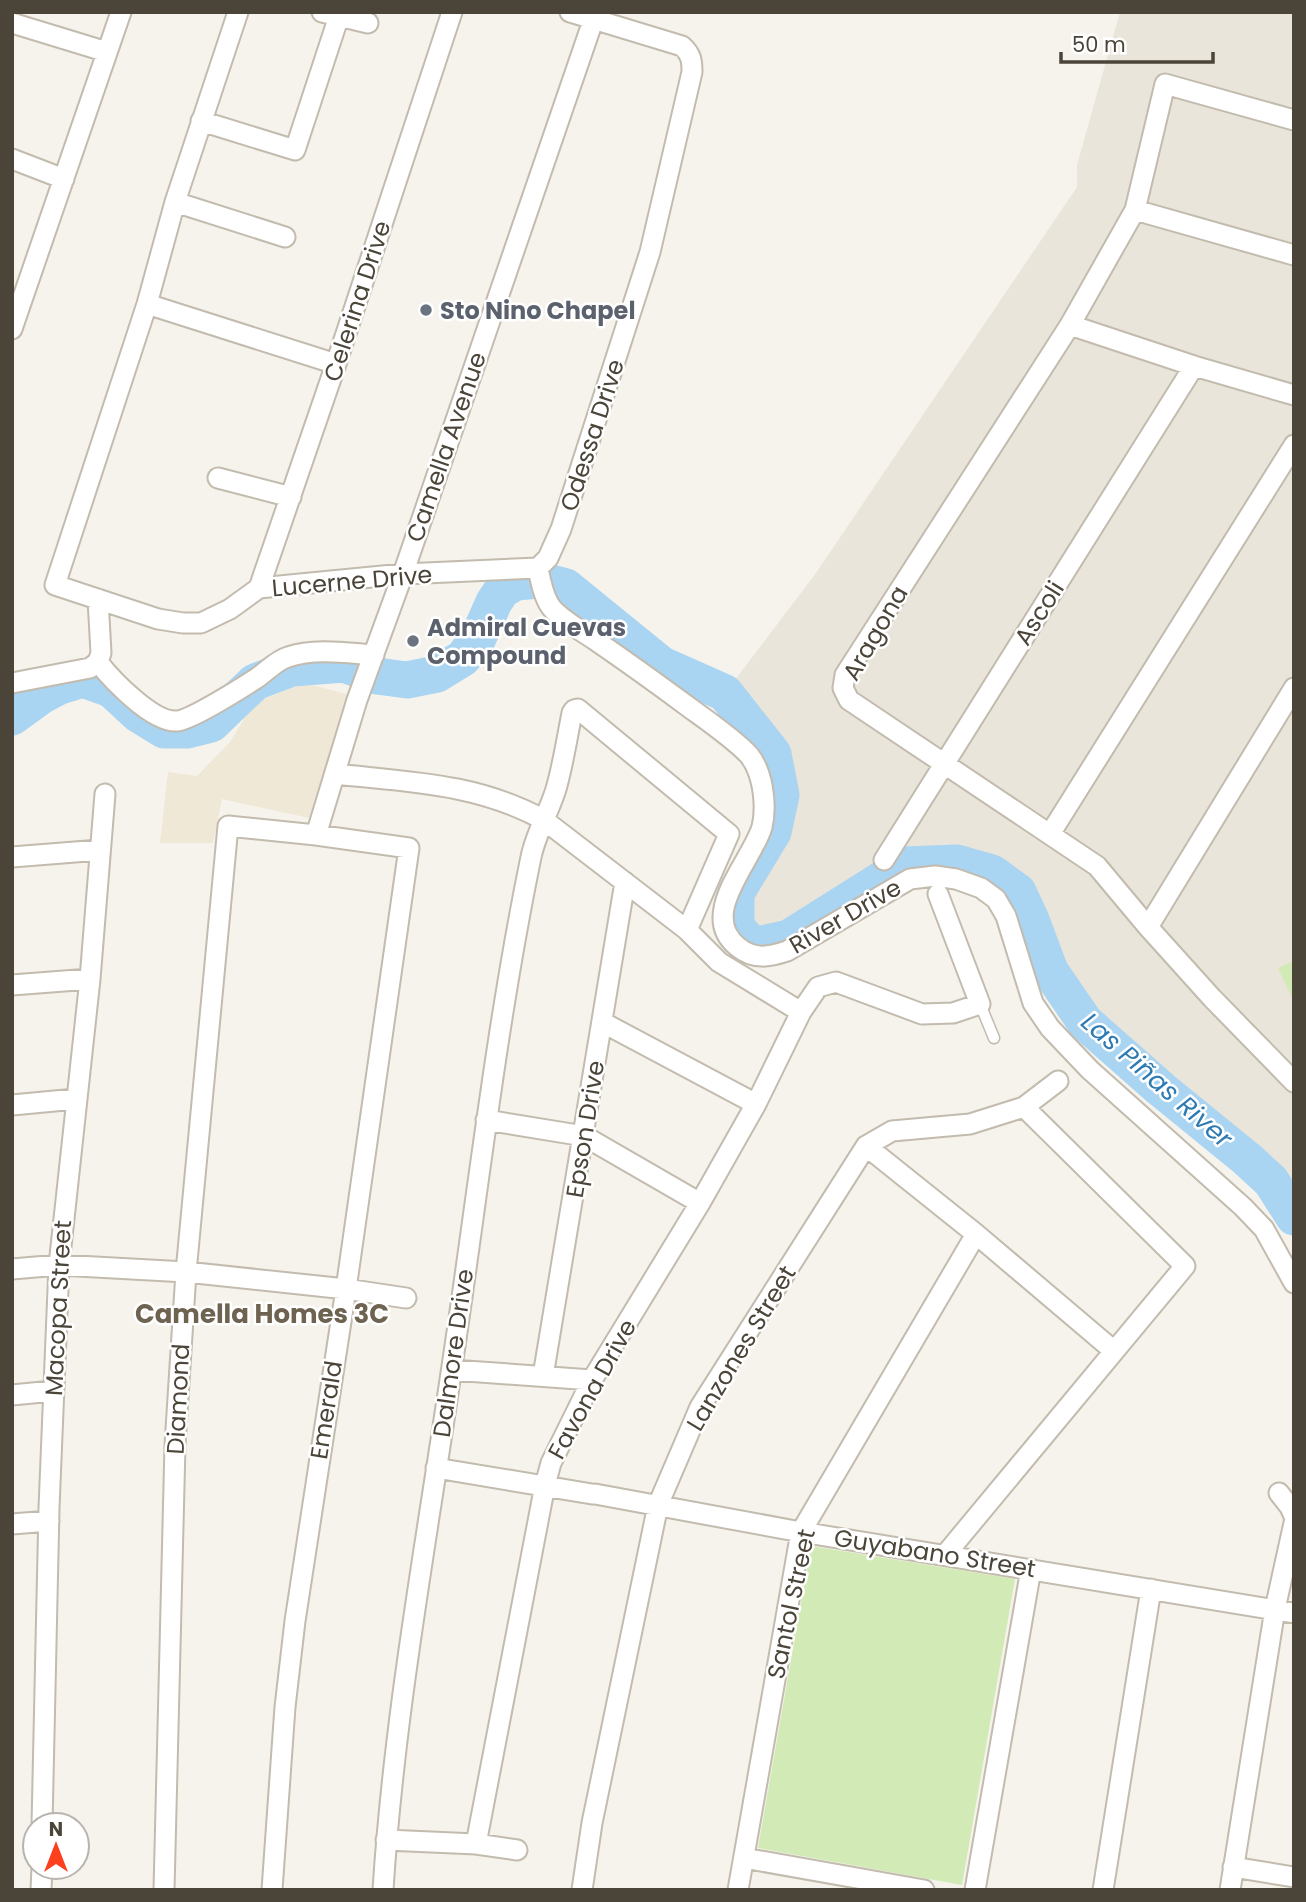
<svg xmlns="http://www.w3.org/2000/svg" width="1306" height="1902" viewBox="0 0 1306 1902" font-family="Poppins,sans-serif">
  <rect width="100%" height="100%" fill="#f6f3ec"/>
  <path fill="#eae5da" d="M 1120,12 L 1294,12 L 1294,1217 L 1271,1181 L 1247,1159 L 1161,1089 L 1085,1022 L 1050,971 L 1031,920 L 1018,892 L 992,873 L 957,863 L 905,865 L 789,938 L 753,946 L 736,927 L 736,893 L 773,832 L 781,795 L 773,754 L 725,693 L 816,573 L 1077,187 L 1077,165 Z"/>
  <path fill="#efe8d6" d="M 304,683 L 350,695 L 309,818 L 222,799 L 213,843 L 160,843 L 168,772 L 197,776 L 230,742 L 254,703 Z"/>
  <path fill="#d2eab5" d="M 1294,961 L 1294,1002 L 1278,968 Z
    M 811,1546 L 1015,1579 L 962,1885 L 758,1848 Z"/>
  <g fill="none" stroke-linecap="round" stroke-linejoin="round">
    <path stroke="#a9d4f2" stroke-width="37" d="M 12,717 L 41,696 L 60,686 L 83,679 L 111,689 L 138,714 L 164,730 L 187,730 L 211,724 L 255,682 L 292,668 L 344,664 L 377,676 L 407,680 L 437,674 L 463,658 L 478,638 L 494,602 L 502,590 L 516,582 L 539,580 L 566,587 L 662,665 L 725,693 L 773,754 L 781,795 L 773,832 L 736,893 L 736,927 L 753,946 L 789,938 L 905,865 L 957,863 L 992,873 L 1018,892 L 1031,920 L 1050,971 L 1085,1022 L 1161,1089 L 1247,1159 L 1271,1181 L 1294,1217"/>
    <defs>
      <path id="lane" d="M 980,1004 L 994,1038"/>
      <path id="street" d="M 238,12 L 175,202 L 285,237
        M 322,12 L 368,23
        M 12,23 L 107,52
        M 1294,120 L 1165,84 L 1135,210 L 1070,325 L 845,675 L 843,688 L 849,700 L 1097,866 L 1148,927 L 1212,998 L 1294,1082
        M 201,121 L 295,150 L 339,16
        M 12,159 L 64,179
        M 175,202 L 147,304 L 55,585 L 158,619 L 183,623 L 201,623 L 230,609 L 259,588 L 403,574 L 538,568
        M 1135,210 L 1294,255
        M 147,304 L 336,364
        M 1070,325 L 1194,366 L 1294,395
        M 12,329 L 121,12
        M 218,478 L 291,497
        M 538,568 C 540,579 543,594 549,604 C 556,617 582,631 595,640 C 627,662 659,685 690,708 C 708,721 734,739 749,755 C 753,760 757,768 759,774 C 764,789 766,811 762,827 C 752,861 697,915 738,947 C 754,960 769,957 787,951 L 910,879 L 935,876 L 956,879 L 981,888 L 996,899 L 1006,916 L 1033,1003 L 1050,1028 L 1090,1070 L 1243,1207 L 1264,1229 L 1294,1283
        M 538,568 L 548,558 L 561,529 L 650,252 L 692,72 C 692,60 691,54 682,46 L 570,12
        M 259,588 L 336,364 L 452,12
        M 98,662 C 112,680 153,723 177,721 C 191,720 243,687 257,678 C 267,671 277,660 288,657 C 315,648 346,653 374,655
        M 12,683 L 90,668 L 98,662 L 101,653 L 98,599
        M 335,774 C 408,782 477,783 544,820 L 687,930 L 719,962 L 801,1012
        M 1050,834 L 1294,445
        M 316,835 L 357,700 L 403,574 L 596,12
        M 12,857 L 100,850
        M 884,860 L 1194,366
        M 1148,927 L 1294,688
        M 12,985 L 90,979
        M 602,1022 L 756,1104
        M 12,1105 L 76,1099
        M 486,1120 L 584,1136 L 700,1203
        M 866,1146 L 976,1234 L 1114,1351
        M 12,1269 L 59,1265 L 186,1272 L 346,1289 L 406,1298
        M 452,1370 L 592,1380
        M 543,1376 L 625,882
        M 12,1395 L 53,1391
        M 436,1468 L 592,1494
        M 1279,1493 L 1290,1507 L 1294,1516
        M 595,1494 L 801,1532 L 1294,1613
        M 12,1524 L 49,1521
        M 945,1555 L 1185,1266 L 1024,1107
        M 42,1825 L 49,1508 L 59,1265 L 90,979 L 105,794
        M 386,1840 L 476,1844 L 517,1850
        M 476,1844 L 545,1485 L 551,1463 L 592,1380 L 700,1203 L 756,1104 L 801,1012 L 818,987 L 836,982 L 922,1014 L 953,1013 L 980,1004 L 938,894
        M 744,1858 L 924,1890
        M 1233,1867 L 1294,1877
        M 41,1890 L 42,1867
        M 164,1890 L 175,1445 L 186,1272 L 228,826 L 316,835 L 409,848 L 346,1289 L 295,1621 L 285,1707 L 272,1890
        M 383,1890 C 394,1716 426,1545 451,1373 C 477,1200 496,1027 531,857 C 536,833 549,812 556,789 C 563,765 567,738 572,713 L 574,710 L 578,709 L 729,834 L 687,930
        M 582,1890 L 592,1823 L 658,1505 L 700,1407 L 866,1146 L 892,1131 L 970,1124 L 1024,1107 L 1058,1081
        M 738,1890 L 801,1532 L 976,1234
        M 975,1890 L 1031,1569
        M 1103,1890 L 1151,1589
        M 1230,1890 L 1275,1609 L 1294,1523"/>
    </defs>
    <use href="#lane" stroke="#c2bbae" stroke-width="13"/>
    <use href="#street" stroke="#c2bbae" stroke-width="23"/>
    <use href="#lane" stroke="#fff" stroke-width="10"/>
    <use href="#street" stroke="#fff" stroke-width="19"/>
  </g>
  <g fill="#6b7280" stroke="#fff" stroke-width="2.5">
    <circle cx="426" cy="310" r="7"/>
    <circle cx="413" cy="641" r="7"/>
  </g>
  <g text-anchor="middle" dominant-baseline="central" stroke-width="5" stroke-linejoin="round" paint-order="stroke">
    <g font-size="24" fill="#4b4439" stroke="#fff">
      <text transform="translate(357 301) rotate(-72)">Celerina Drive</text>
      <text transform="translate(592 435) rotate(-72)">Odessa Drive</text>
      <text transform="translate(446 447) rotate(-71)">Camella Avenue</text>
      <text transform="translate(352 581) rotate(-5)">Lucerne Drive</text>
      <text transform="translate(1039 613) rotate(-58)">Ascoli</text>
      <text transform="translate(875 633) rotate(-60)">Aragona</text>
      <text transform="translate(845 916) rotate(-30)">River Drive</text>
      <text transform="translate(585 1129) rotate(-81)">Epson Drive</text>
      <text transform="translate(58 1308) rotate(-87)">Macopa Street</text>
      <text transform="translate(741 1348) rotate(-59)">Lanzones Street</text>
      <text transform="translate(453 1353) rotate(-82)">Dalmore Drive</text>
      <text transform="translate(592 1389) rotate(-61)">Favona Drive</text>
      <text transform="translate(178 1399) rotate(-87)">Diamond</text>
      <text transform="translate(326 1410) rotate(-81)">Emerald</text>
      <text transform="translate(935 1553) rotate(9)">Guyabano Street</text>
      <text transform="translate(791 1604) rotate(-78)">Santol Street</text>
    </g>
    <g font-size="24" font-weight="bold" fill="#5b616d" stroke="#fff" text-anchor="start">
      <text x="440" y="310">Sto Nino Chapel</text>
      <text x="427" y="627">Admiral Cuevas<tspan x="427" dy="28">Compound</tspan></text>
    </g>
    <g font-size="26" font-style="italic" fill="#2e7ab2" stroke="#fff">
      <text transform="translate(1157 1080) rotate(41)">Las Piñas River</text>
    </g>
    <g font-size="26" font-weight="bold" fill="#6e6250" stroke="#fff">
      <text x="262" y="1314">Camella Homes 3C</text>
    </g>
  </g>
  <rect width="1306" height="1902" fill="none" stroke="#4b4439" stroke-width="28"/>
  <g transform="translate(56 1846)"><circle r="33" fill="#ffffff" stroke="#b7b4b0" stroke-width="2"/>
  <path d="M0-5L12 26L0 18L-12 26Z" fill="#fc3f1d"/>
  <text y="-10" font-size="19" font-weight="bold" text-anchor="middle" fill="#4b4439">N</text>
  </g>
  <path d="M1061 52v10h152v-10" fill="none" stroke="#4b4439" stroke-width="3.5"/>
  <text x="1072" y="52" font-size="21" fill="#4b4439" stroke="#ffffff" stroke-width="5" paint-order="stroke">50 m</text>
</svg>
